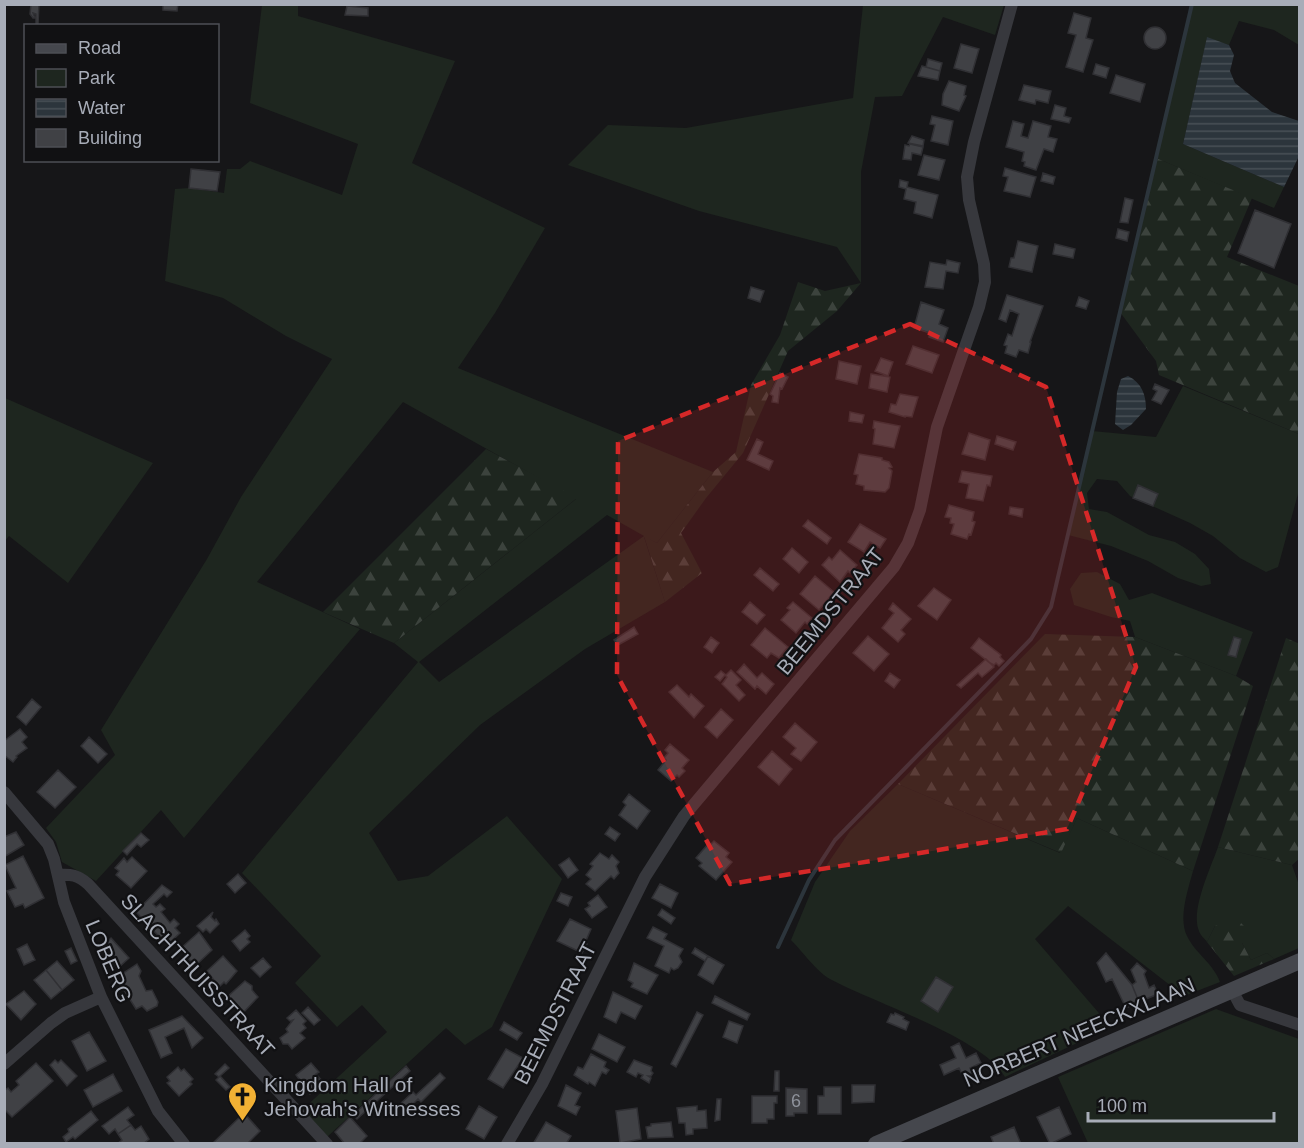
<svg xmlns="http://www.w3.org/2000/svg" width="1304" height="1148" viewBox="0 0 1304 1148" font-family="Helvetica,sans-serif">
  <defs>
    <pattern id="forest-firs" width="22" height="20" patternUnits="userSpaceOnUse" patternTransform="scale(1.5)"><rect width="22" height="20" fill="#1e261f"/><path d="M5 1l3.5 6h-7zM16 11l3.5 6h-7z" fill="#3c433d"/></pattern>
    <pattern id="water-rules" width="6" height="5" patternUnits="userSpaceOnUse" patternTransform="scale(1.5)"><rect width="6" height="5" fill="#2c353c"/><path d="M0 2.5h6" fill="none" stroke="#485056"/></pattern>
  </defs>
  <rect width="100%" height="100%" fill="#161618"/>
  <path fill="#1e261f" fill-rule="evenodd" d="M 262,5 L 298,5 L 298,16 L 455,61 L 412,163 L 545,228 L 495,313 L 458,368 L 713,472 L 657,543 L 644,537 L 665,602 L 585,649 L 480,725 L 369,833 L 398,881 L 428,876 L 507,816 L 562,879 L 492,1027 L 465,1045 L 446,1028 L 327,1137 L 302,1110 L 387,1032 L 362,1005 L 337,1027 L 295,983 L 321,956 L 242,873 L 418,662 L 394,643 L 576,499 L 403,402 L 257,582 L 360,629 L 184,838 L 161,810 L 96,881 L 62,862 L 56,842 L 46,828 L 115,755 L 101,730 L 207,559 L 241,497 L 332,359 L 286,336 L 223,298 L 165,281 L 175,189 L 189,188 L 224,193 L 227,169 L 240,169 L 250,161 L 342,195 L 358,144 L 250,103 ZM 607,515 L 644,536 L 439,682 L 419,662 Z
    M 863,5 L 1004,5 L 995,35 L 943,17 L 902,96 L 875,97 L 861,172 L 861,283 L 837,247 L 699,211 L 568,165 L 608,125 L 686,128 L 853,98 Z
    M 1192,5 L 1299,5 L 1299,45 L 1274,30 L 1239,21 L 1229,45 L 1207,38 L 1183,144 L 1284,187 L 1274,208 L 1156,158 Z
    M 1183,386 L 1299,434 L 1299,490 L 1278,567 L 1266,572 L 1240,558 L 1213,536 L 1190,523 L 1130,496 L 1117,481 L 1097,479 L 1087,493 L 1089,509 L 1107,512 L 1149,535 L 1175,542 L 1195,554 L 1209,569 L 1211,584 L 1201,586 L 1178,578 L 1148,561 L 1111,546 L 1068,535 L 1092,431 L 1156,437 Z
    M 5,398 L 153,463 L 68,583 L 9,536 L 5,541 L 5,532 L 6,532 L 4,530 Z
    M 1097,572 L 1120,584 L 1129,600 L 1152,593 L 1253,632 L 1236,676 L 1135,637 L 1130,621 L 1111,617 L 1074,605 L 1070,589 L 1081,573 Z
    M 898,784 L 1060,853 L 1077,818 L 1193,871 C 1188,890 1178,918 1187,936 C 1195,953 1213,963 1220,982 L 1184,996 L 1068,906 L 1035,939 L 1111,1027 L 1005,1077 C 984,1038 872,1002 830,979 C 817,972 802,951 791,940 L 815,882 L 850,831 Z
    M 1218,847 L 1292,865 L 1299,885 L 1299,948 L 1274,959 L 1267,953 L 1251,960 L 1242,943 L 1215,926 L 1207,942 C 1205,939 1200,935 1199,931 C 1190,911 1211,867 1218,847 Z
    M 1216,1009 L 1299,1039 L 1299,1143 L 1088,1143 L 1058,1077 Z"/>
  <path fill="url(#forest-firs)" d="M 1156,158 L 1252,198 L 1227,257 L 1299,286 L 1299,434 L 1159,375 L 1156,361 L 1120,312 Z
    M 798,282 L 825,291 L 861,283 L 837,311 L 788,351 L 743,453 L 706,498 L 681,533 L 702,573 L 665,602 L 644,536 L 657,543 L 713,472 L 736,452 L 751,385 L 780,335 Z
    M 486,449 L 577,498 L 394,643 L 323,612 Z
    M 1045,634 L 1135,637 L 1236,676 L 1253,686 L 1193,871 L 1077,818 L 1061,853 L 898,784 Z
    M 1286,638 L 1300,644 L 1300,858 L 1292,865 L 1218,847 Z
    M 1236,918 L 1246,928 L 1242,943 L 1251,960 L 1267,953 L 1274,959 L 1234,976 L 1207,942 L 1215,926 Z"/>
  <path fill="url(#water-rules)" d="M 1207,37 L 1229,45 L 1234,55 L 1230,71 L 1235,83 L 1272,112 L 1299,121 L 1299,156 L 1284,187 L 1183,144 Z
    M 1128,376 C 1142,383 1146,395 1146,409 L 1131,425 L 1123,430 L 1115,424 L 1117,392 L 1121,379 Z"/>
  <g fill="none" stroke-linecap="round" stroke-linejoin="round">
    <path stroke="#2c353c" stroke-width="4" d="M 778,947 L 809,880 L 835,840 L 1031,639 L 1051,607 L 1192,4"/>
  </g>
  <path fill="#404145" stroke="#303034" stroke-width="1.5" d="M 31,4 L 39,4 L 38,25 L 36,25 L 36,14 L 33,13 L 35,18 L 33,18 L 30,14 Z
    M 163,4 L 178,4 L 177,11 L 163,10 Z
    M 347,6 L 368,8 L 368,16 L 345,15 Z
    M 1074,13 L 1091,18 L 1086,38 L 1093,40 L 1083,72 L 1066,67 L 1076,35 L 1068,33 Z
    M1144 38a11 11 0 1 1 22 0a11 11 0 1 1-22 0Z
    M 961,44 L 979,49 L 972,73 L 954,68 Z
    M 928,59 L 942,63 L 940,71 L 926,67 Z
    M 1096,64 L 1109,68 L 1106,78 L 1093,74 Z
    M 922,66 L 940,71 L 938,80 L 918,76 Z
    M 1116,75 L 1145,84 L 1140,102 L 1110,93 Z
    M 949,81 L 966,86 L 964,95 L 966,96 L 959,111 L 942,105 L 943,94 Z
    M 1024,85 L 1051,91 L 1048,103 L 1036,100 L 1035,104 L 1019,100 Z
    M 1055,105 L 1066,108 L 1064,116 L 1071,118 L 1069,123 L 1051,119 Z
    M 932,116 L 953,121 L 948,145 L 931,141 L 935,125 L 930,124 Z
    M 1013,121 L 1024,124 L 1021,136 L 1028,138 L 1033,121 L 1051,126 L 1048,137 L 1057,139 L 1053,152 L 1044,149 L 1036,170 L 1024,166 L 1025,162 L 1022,161 L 1024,152 L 1006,147 Z
    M 912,136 L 924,140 L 923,146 L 908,143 Z
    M 910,144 L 923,147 L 921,155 L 912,153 L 911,160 L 903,159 L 905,145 L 909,146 Z
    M 924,155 L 945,160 L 939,180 L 918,175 Z
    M 1005,168 L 1036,177 L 1030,197 L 1004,191 L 1008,177 L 1003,176 Z
    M 191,169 L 220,172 L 217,191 L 189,188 Z
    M 1043,173 L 1055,177 L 1053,184 L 1041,181 Z
    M 900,180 L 908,182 L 907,187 L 938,195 L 932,218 L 914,213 L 916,202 L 904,199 L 906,189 L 899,187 Z
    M 1125,198 L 1133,200 L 1128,223 L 1120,222 Z
    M 1255,210 L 1291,224 L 1274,268 L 1238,253 Z
    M 1118,229 L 1129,232 L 1127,241 L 1116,238 Z
    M 1018,241 L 1038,246 L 1032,272 L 1009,267 L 1011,258 L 1014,258 Z
    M 1055,244 L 1075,249 L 1073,258 L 1053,254 Z
    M 947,260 L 960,263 L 958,273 L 946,271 L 943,289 L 925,287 L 930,262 L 946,265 Z
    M 751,287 L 764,291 L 760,302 L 748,298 Z
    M 1007,295 L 1043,306 L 1030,342 L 1031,342 L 1028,353 L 1019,350 L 1016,357 L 1005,353 L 1007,346 L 1004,345 L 1008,334 L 1012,336 L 1019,314 L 1010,310 L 1006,322 L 999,319 Z
    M 1079,297 L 1089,301 L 1086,309 L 1076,306 Z
    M 921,302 L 944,310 L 939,324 L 948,328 L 943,342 L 929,337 L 930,333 L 914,328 Z
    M 913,346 L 939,355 L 932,373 L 906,364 Z
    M 881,358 L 893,362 L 888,376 L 875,371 Z
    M 839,361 L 861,366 L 857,384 L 836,379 Z
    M 780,373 L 788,377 L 782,389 L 780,388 L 778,403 L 772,402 L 773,396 L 770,394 Z
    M 871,374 L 890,377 L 887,392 L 869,388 Z
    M 1155,384 L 1169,390 L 1161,404 L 1152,400 L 1157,391 L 1153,389 Z
    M 900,394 L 918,397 L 912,417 L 905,416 L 905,417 L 889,412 L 891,404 L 896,405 Z
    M 850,412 L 864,415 L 862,423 L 849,421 Z
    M 874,421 L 900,426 L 894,448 L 873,444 L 875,429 L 873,428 Z
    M 969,433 L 990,440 L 985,460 L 962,454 Z
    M 997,436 L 1016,442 L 1013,450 L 995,444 Z
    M 757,439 L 763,442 L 758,454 L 773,461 L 769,470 L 747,460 Z
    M 859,454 L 882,458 L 882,460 L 889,462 L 892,467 L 889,468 L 892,471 L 889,488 L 885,492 L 864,490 L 864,486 L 856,484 L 858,475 L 854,474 Z
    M 962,471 L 992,476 L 990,486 L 987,485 L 983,501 L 966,498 L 969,484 L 959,482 Z
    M 1138,485 L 1158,494 L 1153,506 L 1133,498 Z
    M 949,505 L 974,512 L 972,521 L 975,522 L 971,535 L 969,534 L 967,539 L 951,534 L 954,524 L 950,523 L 951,518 L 945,517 Z
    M 1010,507 L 1023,509 L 1022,517 L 1009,514 Z
    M 808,520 L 831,538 L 827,544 L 803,526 Z
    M 860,524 L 886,539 L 880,548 L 870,542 L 864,552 L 848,542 Z
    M 792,548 L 808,562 L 799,573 L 783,559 Z
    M 840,550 L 857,565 L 850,573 L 848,571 L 840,582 L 822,565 L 829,557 L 832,560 Z
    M 760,568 L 779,584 L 773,591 L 754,575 Z
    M 815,576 L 834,592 L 819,610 L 800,594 Z
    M 934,588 L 951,600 L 937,620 L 918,606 Z
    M 750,602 L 765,615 L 757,624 L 742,612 Z
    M 793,602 L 812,618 L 807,624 L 805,622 L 796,633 L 781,620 L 790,610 L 787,608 Z
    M 893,603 L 911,619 L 901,630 L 905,634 L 898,642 L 882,628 L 894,613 L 889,609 Z
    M 634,627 L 638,634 L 618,645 L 614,640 Z
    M 765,628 L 788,647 L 779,658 L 771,653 L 767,658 L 751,645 Z
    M 868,636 L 889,654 L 874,671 L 853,653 Z
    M 711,637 L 719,643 L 712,653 L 704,647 Z
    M 1234,637 L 1241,639 L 1236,657 L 1228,655 Z
    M 979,638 L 1001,655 L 1000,657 L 1004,661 L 999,666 L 996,663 L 994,665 L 990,663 L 971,648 Z
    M 986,659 L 994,667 L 982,677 L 978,673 L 961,688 L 957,685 Z
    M 744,664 L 757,678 L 762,673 L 774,684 L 766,694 L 757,686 L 755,689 L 737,672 Z
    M 731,670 L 741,680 L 736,685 L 745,695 L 739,701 L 722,684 L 727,677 L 725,675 L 720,681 L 715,677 L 721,671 L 726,675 Z
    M 890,673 L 900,680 L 894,688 L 885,681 Z
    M 677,685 L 689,697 L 691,694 L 704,706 L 694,718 L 669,692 Z
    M 32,699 L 41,707 L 26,725 L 17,717 Z
    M 721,709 L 733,720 L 717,738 L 705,727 Z
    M 795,723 L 817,742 L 801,761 L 791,754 L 796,748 L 783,737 Z
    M 20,729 L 27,737 L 22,742 L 27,748 L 16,756 L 17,757 L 13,762 L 4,755 L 4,741 Z
    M 89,737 L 107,754 L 98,763 L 81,746 Z
    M 670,744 L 689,760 L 682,768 L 685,771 L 679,777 L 677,775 L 671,781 L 658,770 L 666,760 L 664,758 L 668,753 L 665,750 Z
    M 772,751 L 792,769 L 779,785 L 758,767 Z
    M 58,770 L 76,787 L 55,808 L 37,792 Z
    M 629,794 L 650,811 L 637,829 L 619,815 L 626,805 L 623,802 Z
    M 610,827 L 620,834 L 615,841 L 605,834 Z
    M 16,832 L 24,845 L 4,857 L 4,837 Z
    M 141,833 L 149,840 L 141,847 L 137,844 L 127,855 L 123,851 Z
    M 714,841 L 729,853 L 726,857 L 732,862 L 716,880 L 699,866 L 702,863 L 696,858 L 709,843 L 711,844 Z
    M 600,853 L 609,859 L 612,855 L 619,862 L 616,866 L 619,873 L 614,879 L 611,876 L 595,891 L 586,884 L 591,879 L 586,875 L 593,866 L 590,864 Z
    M 23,856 L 44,898 L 25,908 L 23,904 L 15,907 L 7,891 L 16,888 L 5,865 Z
    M 132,857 L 147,871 L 131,888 L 116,875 L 119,871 L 115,868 L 124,858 L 127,862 Z
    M 569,858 L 578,870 L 568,878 L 559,865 Z
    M 238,874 L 246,883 L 235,893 L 227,884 Z
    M 660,884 L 678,893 L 671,908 L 652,898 Z
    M 162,885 L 172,892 L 167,897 L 164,894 L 153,904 L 156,907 L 160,904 L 165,909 L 161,912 L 170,923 L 174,919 L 179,924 L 175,928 L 180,933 L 167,945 L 136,912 Z
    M 561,893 L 572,897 L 568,906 L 557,901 Z
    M 598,895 L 607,907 L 592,918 L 585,909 L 590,906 L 588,903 Z
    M 662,909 L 675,918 L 671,924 L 658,915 Z
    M 213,912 L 211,917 L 215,921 L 216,919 L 219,924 L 210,933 L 206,929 L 203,932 L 197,926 Z
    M 570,919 L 591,929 L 585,943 L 587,944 L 582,953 L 557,941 Z
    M 653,927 L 667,934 L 664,939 L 683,949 L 679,956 L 682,962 L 678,968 L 674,970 L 671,968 L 669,973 L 655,966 L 664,946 L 647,938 Z
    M 245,930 L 250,936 L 247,939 L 250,942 L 240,951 L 232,941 Z
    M 199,932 L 212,950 L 195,966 L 180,949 Z
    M 111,938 L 129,958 L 117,969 L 104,954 L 107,951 L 103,946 Z
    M 27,944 L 35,960 L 24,965 L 17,949 Z
    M 71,948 L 77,961 L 71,964 L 65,951 Z
    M 695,948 L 708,956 L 705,961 L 692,953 Z
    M 1106,953 L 1132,985 L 1139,1002 L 1126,1008 L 1112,979 L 1106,982 L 1097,963 Z
    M 223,956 L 237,971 L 226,984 L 224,982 L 219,987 L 207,971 Z
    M 708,956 L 724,965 L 713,984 L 698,975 Z
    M 263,958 L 271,967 L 260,977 L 251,968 Z
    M 57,961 L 74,980 L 62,990 L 46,970 Z
    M 634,963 L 658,975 L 647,994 L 631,987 L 633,983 L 628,980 Z
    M 1137,963 L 1146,971 L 1144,974 L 1149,988 L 1154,985 L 1158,994 L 1139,1002 L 1132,985 L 1136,982 L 1131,970 Z
    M 137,964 L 141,971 L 139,976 L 146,991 L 152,990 L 158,1002 L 157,1006 L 147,1011 L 142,1006 L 136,1009 L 124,990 L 126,989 L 124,985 L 122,983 L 126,981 L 122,974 Z
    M 46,970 L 62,990 L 51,999 L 34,980 Z
    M 936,977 L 953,987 L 938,1012 L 921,1001 Z
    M 245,981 L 252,986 L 252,990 L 258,997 L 242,1014 L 226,998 Z
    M 24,991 L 36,1004 L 21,1020 L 6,1004 Z
    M 613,992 L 642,1006 L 635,1019 L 621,1012 L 616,1023 L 604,1017 Z
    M 715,996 L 750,1014 L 747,1020 L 712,1003 Z
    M 308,1007 L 320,1020 L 314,1025 L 302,1013 Z
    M 296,1010 L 306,1021 L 303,1024 L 306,1028 L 300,1033 L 305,1038 L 292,1049 L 288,1044 L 283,1044 L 280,1038 L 288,1032 L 286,1029 L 293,1020 L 290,1021 L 287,1018 Z
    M 697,1012 L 703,1015 L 676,1067 L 671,1064 Z
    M 895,1013 L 904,1017 L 903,1019 L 909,1022 L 906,1030 L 887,1022 L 891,1014 L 894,1015 Z
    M 182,1016 L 203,1038 L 192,1048 L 184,1028 L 165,1037 L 172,1053 L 161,1058 L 149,1030 Z
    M 729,1021 L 743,1026 L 737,1043 L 723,1037 Z
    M 504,1022 L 522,1033 L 517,1040 L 500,1030 Z
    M 89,1032 L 106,1061 L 87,1071 L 72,1041 Z
    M 599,1034 L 625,1047 L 617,1062 L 592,1049 Z
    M 959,1043 L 966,1058 L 976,1053 L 981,1063 L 970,1068 L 973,1073 L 964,1078 L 959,1068 L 944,1075 L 940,1065 L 956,1058 L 951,1047 Z
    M 506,1049 L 523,1058 L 503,1088 L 488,1079 Z
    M 591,1054 L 606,1062 L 604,1067 L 609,1070 L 606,1074 L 602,1072 L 595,1086 L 589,1082 L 588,1084 L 574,1075 L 578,1067 L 583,1069 Z
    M 55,1060 L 58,1063 L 61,1060 L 77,1076 L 67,1086 L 50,1065 Z
    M 634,1060 L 652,1067 L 651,1071 L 653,1073 L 651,1076 L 648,1076 L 651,1078 L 649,1083 L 641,1078 L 643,1075 L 638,1073 L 636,1077 L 627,1072 Z
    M 36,1063 L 53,1081 L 12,1117 L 4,1109 L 4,1091 L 8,1088 L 11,1092 L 19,1085 L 16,1081 Z
    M 311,1063 L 319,1072 L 316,1074 L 323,1082 L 310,1094 L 296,1075 Z
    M 225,1064 L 229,1068 L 220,1076 L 230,1087 L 226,1090 L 216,1080 L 219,1077 L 215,1074 Z
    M 406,1066 L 410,1071 L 357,1119 L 353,1115 Z
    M 178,1067 L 181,1071 L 184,1069 L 193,1079 L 190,1082 L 192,1084 L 179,1096 L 167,1083 L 170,1081 L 167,1077 Z
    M 775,1071 L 779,1071 L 779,1091 L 774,1091 Z
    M 440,1073 L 445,1078 L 421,1102 L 418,1099 L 405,1112 L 399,1105 L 413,1092 L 416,1095 Z
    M 113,1074 L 122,1091 L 93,1107 L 84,1090 Z
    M 566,1085 L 581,1093 L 575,1105 L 580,1107 L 576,1115 L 558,1106 Z
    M 852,1085 L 875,1085 L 874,1102 L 852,1103 Z
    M 824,1087 L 841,1087 L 841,1114 L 818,1114 L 818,1096 L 824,1096 Z
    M 786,1088 L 807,1089 L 807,1113 L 794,1113 L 794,1116 L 786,1116 Z
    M 752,1096 L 777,1096 L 777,1103 L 774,1103 L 774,1119 L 767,1119 L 767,1123 L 752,1123 Z
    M 717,1099 L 721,1099 L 720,1120 L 715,1121 Z
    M 479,1106 L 497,1117 L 484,1139 L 466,1129 Z
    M 697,1106 L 697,1111 L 706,1110 L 707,1128 L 693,1129 L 693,1134 L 686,1135 L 685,1123 L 679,1123 L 677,1108 Z
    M 128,1107 L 134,1115 L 127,1120 L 131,1125 L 118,1134 L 115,1129 L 109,1134 L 102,1126 Z
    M 1059,1107 L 1071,1134 L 1050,1144 L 1037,1117 Z
    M 637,1108 L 641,1139 L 620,1143 L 616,1111 Z
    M 91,1111 L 98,1120 L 75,1139 L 73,1137 L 66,1142 L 63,1137 L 69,1132 L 68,1129 Z
    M 244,1113 L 260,1131 L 247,1144 L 212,1144 Z
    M 350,1117 L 367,1136 L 359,1144 L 345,1144 L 335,1132 Z
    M 546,1122 L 571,1136 L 566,1144 L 533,1144 Z
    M 671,1122 L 673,1137 L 648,1138 L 646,1127 L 651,1126 L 651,1124 Z
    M 131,1125 L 135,1130 L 141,1126 L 149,1139 L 143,1144 L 117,1144 L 122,1140 L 118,1134 Z
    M 1014,1127 L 1021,1144 L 994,1144 L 991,1137 Z"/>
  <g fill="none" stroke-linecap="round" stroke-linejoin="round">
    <path stroke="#37383d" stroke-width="12" d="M 4,792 L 48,844 L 54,859 L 64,902 L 101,997 L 158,1111 L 184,1144
      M 58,875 C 71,874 78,875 88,884 L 327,1144
      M 1232,990 L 1240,1005 L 1300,1025
      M 4,1064 L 51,1023 L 65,1013 L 101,997
      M 507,1144 L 542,1084 L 645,877 L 684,816 L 894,567 L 908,543 L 920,510 L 937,427 L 979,307 L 985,282 L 984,264 L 969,200 L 967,177 L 974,142 L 1012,4"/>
    <path stroke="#45474d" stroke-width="16" d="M 876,1144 L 1300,961"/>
  </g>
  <path fill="#d62828" fill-opacity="0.2" stroke="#d62828" stroke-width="4.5" stroke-dasharray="12 8" stroke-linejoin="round" d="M 910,324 L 1046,387 L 1136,667 L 1067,829 L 730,884 L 617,675 L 618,441 Z"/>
  <defs>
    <symbol id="church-pin" viewBox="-11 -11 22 30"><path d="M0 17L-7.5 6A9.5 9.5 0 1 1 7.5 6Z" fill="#f2b134" stroke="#111113"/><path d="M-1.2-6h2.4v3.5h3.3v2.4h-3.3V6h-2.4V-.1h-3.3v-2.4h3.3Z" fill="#111"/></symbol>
  </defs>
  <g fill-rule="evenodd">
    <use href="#church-pin" x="226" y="1080" width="33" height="45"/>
  </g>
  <g text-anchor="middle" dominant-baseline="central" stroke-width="4.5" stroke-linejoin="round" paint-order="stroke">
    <g font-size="18" fill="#8e929b">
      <text x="796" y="1101">6</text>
    </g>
    <g font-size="21" fill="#a8adb8" stroke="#111113">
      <text transform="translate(830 611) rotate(-51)">BEEMDSTRAAT</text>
      <text transform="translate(109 961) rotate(67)">LOBERG</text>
      <text transform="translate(198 975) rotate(47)">SLACHTHUISSTRAAT</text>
      <text transform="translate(555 1013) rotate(-63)">BEEMDSTRAAT</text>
      <text transform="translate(1079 1032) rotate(-23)">NORBERT NEECKXLAAN</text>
    </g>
    <g font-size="21" fill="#a8adb8" stroke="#111113" text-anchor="start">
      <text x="264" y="1084">Kingdom Hall of<tspan x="264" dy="24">Jehovah's Witnesses</tspan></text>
    </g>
  </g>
  <rect width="1304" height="1148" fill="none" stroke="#a8adb8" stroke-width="12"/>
  <rect x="24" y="24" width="195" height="138" fill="#111113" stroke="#4d4f55" stroke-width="1.5"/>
  <rect x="36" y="44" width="30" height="9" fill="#45474d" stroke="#4d4f55" stroke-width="1.5"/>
  <text x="78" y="54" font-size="18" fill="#a8adb8">Road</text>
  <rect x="36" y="69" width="30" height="18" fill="#1e261f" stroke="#4d4f55" stroke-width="1.5"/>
  <text x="78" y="84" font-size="18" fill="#a8adb8">Park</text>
  <rect x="36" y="99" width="30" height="18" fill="url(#water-rules)" stroke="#4d4f55" stroke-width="1.5"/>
  <text x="78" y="114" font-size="18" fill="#a8adb8">Water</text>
  <rect x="36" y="129" width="30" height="18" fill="#404145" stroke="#4d4f55" stroke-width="1.5"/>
  <text x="78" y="144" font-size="18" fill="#a8adb8">Building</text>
  <path d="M1088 1112v9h186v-9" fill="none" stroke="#a8adb8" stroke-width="3"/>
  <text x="1097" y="1112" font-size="18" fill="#a8adb8" stroke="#111113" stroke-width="4.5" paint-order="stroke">100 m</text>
</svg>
